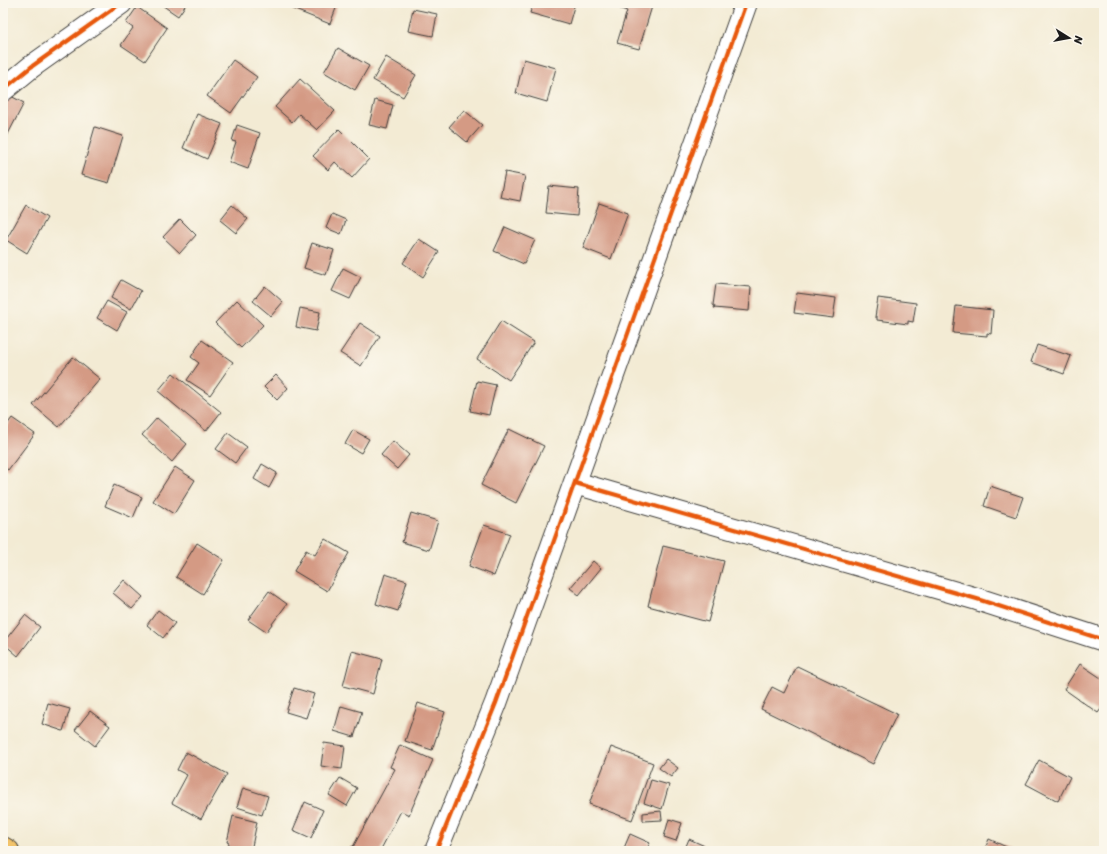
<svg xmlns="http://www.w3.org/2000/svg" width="1107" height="854" viewBox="0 0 1107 854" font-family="Sriracha,sans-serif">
  <rect width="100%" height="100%" fill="#fbf7ec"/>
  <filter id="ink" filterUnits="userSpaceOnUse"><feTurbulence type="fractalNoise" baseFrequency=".025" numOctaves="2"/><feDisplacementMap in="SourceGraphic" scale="8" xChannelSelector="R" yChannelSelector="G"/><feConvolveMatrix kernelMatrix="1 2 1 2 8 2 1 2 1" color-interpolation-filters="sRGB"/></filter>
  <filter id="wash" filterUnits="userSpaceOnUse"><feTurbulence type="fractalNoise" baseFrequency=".012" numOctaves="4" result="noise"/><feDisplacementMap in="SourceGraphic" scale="16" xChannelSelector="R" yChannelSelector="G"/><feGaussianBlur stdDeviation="0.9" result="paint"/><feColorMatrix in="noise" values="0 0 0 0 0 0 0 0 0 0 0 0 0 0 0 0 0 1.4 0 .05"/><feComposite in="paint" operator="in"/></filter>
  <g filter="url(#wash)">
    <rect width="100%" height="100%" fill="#f3ebd4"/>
    <g id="blocks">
      <path fill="#d49a84" d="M 159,3 L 187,3 L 178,16 Z
        M 293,3 L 338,3 L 330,24 L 290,8 Z
        M 533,3 L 575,3 L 569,24 L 530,13 Z
        M 612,3 L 653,3 L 639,49 L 617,43 L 627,11 L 612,6 Z
        M 137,7 L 167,28 L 145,61 L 121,45 L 133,28 L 126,23 Z
        M 413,9 L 437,14 L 433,36 L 408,31 Z
        M 338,48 L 369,66 L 355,90 L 324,72 Z
        M 386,57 L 416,75 L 403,97 L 373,80 Z
        M 524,59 L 556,68 L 547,102 L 516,93 Z
        M 233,60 L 257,77 L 231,113 L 207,96 Z
        M 300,79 L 335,111 L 317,130 L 299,114 L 292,122 L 275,107 Z
        M 3,92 L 24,103 L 6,138 L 3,137 Z
        M 375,100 L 393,105 L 387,129 L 369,125 Z
        M 464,110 L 482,125 L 467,142 L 449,127 Z
        M 197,114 L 222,124 L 207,159 L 183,148 Z
        M 237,125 L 260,133 L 248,169 L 229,162 L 236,142 L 232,141 Z
        M 95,127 L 123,136 L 109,183 L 81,175 Z
        M 339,129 L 369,159 L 352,178 L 335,162 L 328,170 L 313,156 Z
        M 505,172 L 525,176 L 520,201 L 500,197 Z
        M 549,186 L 579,189 L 577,216 L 546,213 Z
        M 599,203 L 628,213 L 611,259 L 583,248 Z
        M 26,205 L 47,218 L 27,253 L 6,240 Z
        M 232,205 L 248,219 L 236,233 L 220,220 Z
        M 332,214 L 346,220 L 341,234 L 326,228 Z
        M 180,219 L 196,235 L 180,253 L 163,237 Z
        M 505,227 L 535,240 L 524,264 L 494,251 Z
        M 419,239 L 439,252 L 423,277 L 403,263 Z
        M 312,243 L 334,250 L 326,275 L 304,268 Z
        M 343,268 L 361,277 L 350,299 L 332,291 Z
        M 121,280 L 141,291 L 131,309 L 111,298 Z
        M 716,284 L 751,287 L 749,311 L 714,308 L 715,306 L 713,305 Z
        M 265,286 L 283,302 L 271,316 L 253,301 Z
        M 797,293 L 836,298 L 833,318 L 794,313 Z
        M 878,298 L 916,303 L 913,322 L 908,321 L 908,324 L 877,320 L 877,317 L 875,317 Z
        M 237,300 L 263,325 L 241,348 L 215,323 Z
        M 107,301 L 127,312 L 117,330 L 97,318 Z
        M 956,306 L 993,310 L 991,334 L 987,333 L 987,336 L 953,333 Z
        M 300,308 L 320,312 L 316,331 L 296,327 Z
        M 501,321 L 534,342 L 509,380 L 477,359 Z
        M 360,323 L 380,336 L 361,366 L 340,353 Z
        M 202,340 L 233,362 L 210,395 L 187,380 L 199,363 L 191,357 Z
        M 1037,345 L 1071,356 L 1064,374 L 1031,362 Z
        M 73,357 L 100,379 L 59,427 L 33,405 Z
        M 173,373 L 221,412 L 206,431 L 158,391 Z
        M 276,375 L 288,388 L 277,400 L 264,387 Z
        M 477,381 L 496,385 L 489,415 L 470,411 Z
        M 12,418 L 35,434 L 8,470 L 3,466 L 3,430 Z
        M 157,418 L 187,444 L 172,462 L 142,435 Z
        M 509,429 L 544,446 L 516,503 L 481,485 Z
        M 353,430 L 369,439 L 361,453 L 345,444 Z
        M 228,433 L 247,447 L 235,463 L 216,449 Z
        M 393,441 L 409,455 L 397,469 L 381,455 Z
        M 262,464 L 277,473 L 269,488 L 254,479 Z
        M 175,467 L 195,480 L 174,514 L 153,501 Z
        M 114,485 L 142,497 L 133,518 L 105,506 Z
        M 990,486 L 1023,497 L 1016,517 L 984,506 Z
        M 411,513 L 438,521 L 429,550 L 402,542 Z
        M 484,525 L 510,534 L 494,576 L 469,566 Z
        M 325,539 L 349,553 L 327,591 L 294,571 L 306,550 L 315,555 Z
        M 197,543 L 224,560 L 203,594 L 176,577 Z
        M 663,546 L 724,561 L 708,622 L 648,606 Z
        M 593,561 L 601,568 L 579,595 L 570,588 Z
        M 385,574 L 407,581 L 398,611 L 376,604 Z
        M 124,580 L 143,597 L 132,609 L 113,593 Z
        M 269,591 L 287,604 L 266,632 L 248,620 Z
        M 158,610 L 175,623 L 163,638 L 147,625 Z
        M 25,615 L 40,627 L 18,656 L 3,643 Z
        M 352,651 L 382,659 L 373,694 L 343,686 Z
        M 1080,664 L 1104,680 L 1104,705 L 1098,713 L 1064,689 Z
        M 797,666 L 897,714 L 873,764 L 761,709 L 772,687 L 784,693 Z
        M 294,688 L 314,694 L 306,718 L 286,712 Z
        M 48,703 L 70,709 L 63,731 L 42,724 Z
        M 418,703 L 445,712 L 432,750 L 405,741 Z
        M 341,706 L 362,712 L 354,737 L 334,731 Z
        M 90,711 L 110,726 L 95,746 L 75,730 Z
        M 324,743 L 345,746 L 342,769 L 321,766 Z
        M 400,745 L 433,760 L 409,815 L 401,811 L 380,851 L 349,851 L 352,846 L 353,847 L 395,769 L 390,767 Z
        M 611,747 L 653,763 L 632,820 L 589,804 Z
        M 186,752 L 227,774 L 201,819 L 172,803 L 187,775 L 177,770 Z
        M 666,759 L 678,768 L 671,777 L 659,768 Z
        M 1039,760 L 1070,777 L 1058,801 L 1026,784 Z
        M 340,778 L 357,788 L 347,806 L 329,795 Z
        M 651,780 L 669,785 L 662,809 L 644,803 Z
        M 243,788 L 268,796 L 262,815 L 237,807 Z
        M 305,802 L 323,810 L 311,838 L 293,830 Z
        M 661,811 L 662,820 L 643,821 L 643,813 Z
        M 233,816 L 257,822 L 251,851 L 227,851 L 229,843 L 227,842 Z
        M 669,819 L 682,823 L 676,841 L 664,837 Z
        M 630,834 L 650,843 L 646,851 L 630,851 L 624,848 Z
        M 689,839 L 716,851 L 684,851 Z
        M 989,839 L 1015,851 L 984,851 Z"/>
    </g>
  </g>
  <g filter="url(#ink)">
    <use href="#blocks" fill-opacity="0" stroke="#3c3b38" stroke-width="1"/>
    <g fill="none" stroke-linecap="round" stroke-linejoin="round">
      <defs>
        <path id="minor" d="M 3,90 L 31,67 L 121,3
          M 575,483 L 977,599 L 1104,640
          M 436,851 L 496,703 L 746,3"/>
        <path id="major" d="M 3,848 L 8,851"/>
      </defs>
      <use href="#minor" stroke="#3c3b38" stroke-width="24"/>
      <use href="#major" stroke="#3c3b38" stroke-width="24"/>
      <use href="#minor" stroke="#fff" stroke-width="22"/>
      <use href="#major" stroke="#f2c36a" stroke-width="22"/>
      <defs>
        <path id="cycleway" d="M 3,90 L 31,67 L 121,3
          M 575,483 L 977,599 L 1104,640
          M 436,851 L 496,703 L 746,3"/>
      </defs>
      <use href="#cycleway" stroke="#fbf7ec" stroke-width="6"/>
      <use href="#cycleway" stroke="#e8590c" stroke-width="4"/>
    </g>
  </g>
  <rect width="1107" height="854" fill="none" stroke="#fbf7ec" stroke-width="16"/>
  <g transform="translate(1069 38) rotate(101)" stroke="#fbf7ec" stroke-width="3" paint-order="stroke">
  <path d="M0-3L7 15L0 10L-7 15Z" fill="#1c1c1c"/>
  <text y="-6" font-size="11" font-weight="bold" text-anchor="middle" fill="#1c1c1c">N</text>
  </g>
</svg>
